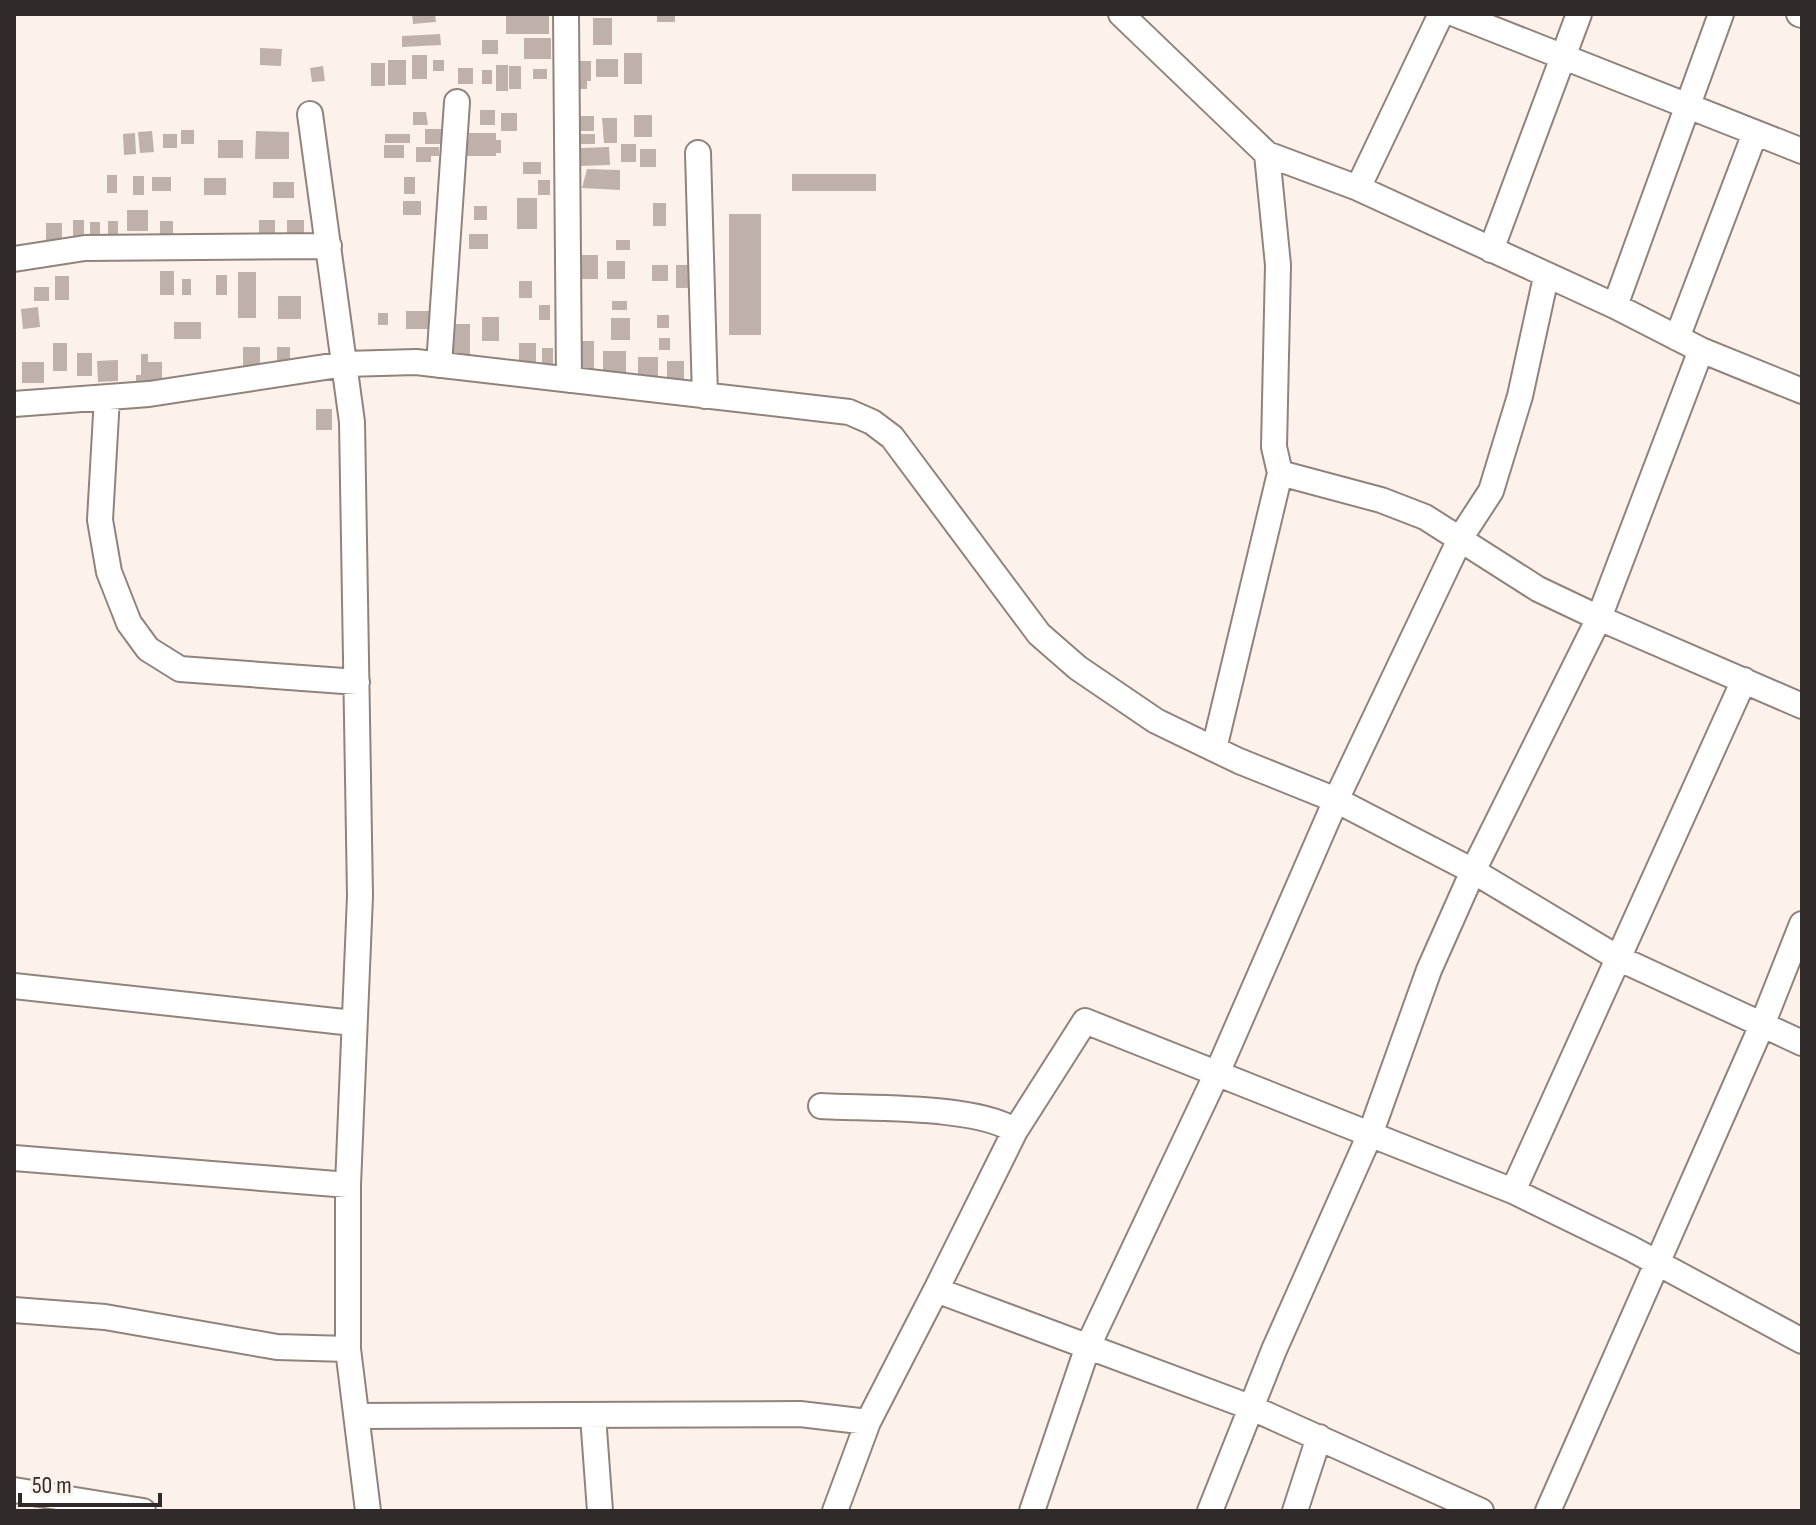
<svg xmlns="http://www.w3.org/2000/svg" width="1816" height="1525" viewBox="0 0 1816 1525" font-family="'Sofia Sans Condensed',sans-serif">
  <rect width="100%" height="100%" fill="#fdf2eb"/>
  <path fill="#bfb1a9" d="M 412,14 L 435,14 L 436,22 L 413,24 Z
    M 506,14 L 549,14 L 549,34 L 506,34 Z
    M 657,14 L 675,14 L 675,22 L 657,22 Z
    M 593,18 L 612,18 L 612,45 L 593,45 Z
    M 440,34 L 441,45 L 402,47 L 402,36 Z
    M 524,38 L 551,38 L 551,59 L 524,59 Z
    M 482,40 L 498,40 L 498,54 L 482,54 Z
    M 260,48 L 282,49 L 281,66 L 260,65 Z
    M 624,53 L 642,53 L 642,84 L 624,84 Z
    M 412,55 L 427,55 L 427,79 L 412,79 Z
    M 596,59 L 618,59 L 618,77 L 596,77 Z
    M 388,60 L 406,60 L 406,85 L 388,85 Z
    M 433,60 L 444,60 L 444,71 L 433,71 Z
    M 574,61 L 591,61 L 591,81 L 587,81 L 587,89 L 574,89 Z
    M 371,63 L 385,63 L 385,86 L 371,86 Z
    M 496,65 L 508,65 L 508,91 L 496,91 Z
    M 323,66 L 325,81 L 312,82 L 310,68 Z
    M 509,66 L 521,66 L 521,89 L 509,89 Z
    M 458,68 L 473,68 L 473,84 L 458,84 Z
    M 533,69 L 547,69 L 547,79 L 533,79 Z
    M 482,70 L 492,70 L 492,84 L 482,84 Z
    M 480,110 L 495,110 L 495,125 L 480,125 Z
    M 413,112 L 426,112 L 428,125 L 413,125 Z
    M 501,113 L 517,113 L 517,131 L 501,131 Z
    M 634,115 L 652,115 L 652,137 L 634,137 Z
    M 574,116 L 594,116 L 594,131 L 574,131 Z
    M 602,118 L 617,118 L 617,143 L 604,143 Z
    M 425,129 L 441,129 L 441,144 L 425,144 Z
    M 181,130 L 194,130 L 194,144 L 181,144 Z
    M 152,131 L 154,152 L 140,153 L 138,132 Z
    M 256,131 L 289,132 L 289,159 L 255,159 Z
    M 135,133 L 136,154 L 124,155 L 123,134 Z
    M 469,133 L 496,133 L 496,140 L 501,140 L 501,153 L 496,153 L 496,156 L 466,156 Z
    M 163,134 L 177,134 L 177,148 L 163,148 Z
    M 385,134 L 410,134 L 410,143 L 385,143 Z
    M 574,134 L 595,134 L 595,144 L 574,144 Z
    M 218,140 L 243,140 L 243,158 L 218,158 Z
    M 621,144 L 636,144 L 636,162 L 621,162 Z
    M 384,145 L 404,145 L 404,158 L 384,158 Z
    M 416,147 L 439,147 L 439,156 L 431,156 L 431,162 L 416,162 Z
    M 609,147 L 610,165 L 578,166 L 581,148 Z
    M 640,149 L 656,149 L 656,167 L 640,167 Z
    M 523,162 L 541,162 L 541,174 L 523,174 Z
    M 587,169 L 620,170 L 620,190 L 582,188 Z
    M 792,174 L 876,174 L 876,191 L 792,191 Z
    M 107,175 L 117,175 L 117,193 L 107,193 Z
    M 133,176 L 144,176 L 144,195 L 133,195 Z
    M 152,177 L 171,177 L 171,191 L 152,191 Z
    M 404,177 L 415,177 L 415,194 L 404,194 Z
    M 204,178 L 226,178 L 226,195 L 204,195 Z
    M 538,180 L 550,180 L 550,195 L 538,195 Z
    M 273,182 L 294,182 L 294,198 L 273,198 Z
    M 517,198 L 537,198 L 537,229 L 517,229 Z
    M 403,201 L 421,201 L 421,215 L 403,215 Z
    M 653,203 L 666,203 L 666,226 L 653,226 Z
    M 474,206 L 487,206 L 487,220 L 474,220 Z
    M 127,210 L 148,210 L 148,231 L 127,231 Z
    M 729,214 L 761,214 L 761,335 L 729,335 Z
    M 73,220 L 84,220 L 84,237 L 73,237 Z
    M 259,220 L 275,220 L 275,236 L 259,236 Z
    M 287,220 L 304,220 L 304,235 L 287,235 Z
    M 108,221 L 118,221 L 118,236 L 108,236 Z
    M 160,221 L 173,221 L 173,234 L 160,234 Z
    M 90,222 L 100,222 L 100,236 L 90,236 Z
    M 46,223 L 62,223 L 62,243 L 46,243 Z
    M 469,234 L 488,234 L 488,249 L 469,249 Z
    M 616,240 L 630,240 L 630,250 L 616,250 Z
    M 577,255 L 598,255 L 598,279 L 577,279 Z
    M 607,261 L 625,261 L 625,279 L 607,279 Z
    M 652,265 L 668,265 L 668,281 L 652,281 Z
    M 676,265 L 688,265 L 688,288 L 676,288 Z
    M 160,271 L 174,271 L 174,295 L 160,295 Z
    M 238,272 L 256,272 L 256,318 L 238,318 Z
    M 216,275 L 227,275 L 227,295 L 216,295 Z
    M 55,276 L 69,276 L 69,300 L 55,300 Z
    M 182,279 L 191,279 L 191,295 L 182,295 Z
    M 519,281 L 532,281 L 532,298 L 519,298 Z
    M 34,287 L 49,287 L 49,301 L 34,301 Z
    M 278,296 L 301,296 L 301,319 L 278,319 Z
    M 612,301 L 627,301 L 627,310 L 612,310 Z
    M 539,305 L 550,305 L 550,320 L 539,320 Z
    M 38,307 L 40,327 L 23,329 L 21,309 Z
    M 406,311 L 429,311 L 429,329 L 406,329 Z
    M 378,313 L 388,313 L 388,325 L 378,325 Z
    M 657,315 L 669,315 L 669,328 L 657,328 Z
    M 482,317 L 499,317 L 499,341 L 482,341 Z
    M 611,318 L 630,318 L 630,340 L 611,340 Z
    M 174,322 L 201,322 L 201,339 L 174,339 Z
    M 451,324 L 470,324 L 470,355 L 451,355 Z
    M 659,338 L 670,338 L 670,350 L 659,350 Z
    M 580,341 L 594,341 L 594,370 L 580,370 Z
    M 53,343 L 67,343 L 67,371 L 53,371 Z
    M 519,343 L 536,343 L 536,366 L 519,366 Z
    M 243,347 L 260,347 L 260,374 L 243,374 Z
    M 277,347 L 290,347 L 290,360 L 277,360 Z
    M 542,348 L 553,348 L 553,369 L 542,369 Z
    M 603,351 L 626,351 L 626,374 L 603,374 Z
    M 77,353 L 92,353 L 92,376 L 77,376 Z
    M 141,354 L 148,354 L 148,362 L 162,362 L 162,383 L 136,383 L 136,375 L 141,375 Z
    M 638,357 L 658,357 L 658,384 L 638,384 Z
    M 118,360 L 118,381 L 98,382 L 97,361 Z
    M 667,361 L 684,361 L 684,385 L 667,385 Z
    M 22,362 L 44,362 L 44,383 L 22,383 Z
    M 316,409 L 332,409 L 332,430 L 316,430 Z"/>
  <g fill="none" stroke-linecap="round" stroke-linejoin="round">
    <defs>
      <path id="minor" d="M 566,14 L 569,380
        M 1121,14 L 1267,154 L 1358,188
        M 1441,14 L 1358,188 L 1615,306 L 1701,350
        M 1455,14 L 1802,151
        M 1799,14 L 1802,15
        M 698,153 L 705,396
        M 1267,154 L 1278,265 L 1274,447 L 1280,473 L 1381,500 L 1425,517 L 1538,589 L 1599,618 L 1701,350 L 1802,391
        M 1491,250 L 1579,14
        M 14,259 L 85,248 L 329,246
        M 1615,306 L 1721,14
        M 1677,338 L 1755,133
        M 439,365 L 457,102
        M 107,397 L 100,520 L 109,572 L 129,623 L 148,649 L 180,669 L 357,682
        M 14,404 L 149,394 L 345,364 L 416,362 L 849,412 L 872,422 L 892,437 L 1039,634 L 1078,668 L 1156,721 L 1239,761 L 1336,800 L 1473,871 L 1618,958 L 1802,1043
        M 1214,749 L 1280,473
        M 14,986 L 353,1023
        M 821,1106 C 870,1109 977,1105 1015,1131
        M 14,1158 L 348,1185 L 360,896 L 352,422 L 310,114
        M 348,1185 L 348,1349 L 368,1511
        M 1513,1191 L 1744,680
        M 936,1290 L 1015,1131 L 1085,1021 L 1513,1191 L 1630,1248 L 1802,1341
        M 14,1310 L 105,1317 L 277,1347 L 348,1349
        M 358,1416 L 800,1414 L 868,1422
        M 593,1416 L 600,1511
        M 14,1490 L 143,1511
        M 835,1511 L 868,1422 L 936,1290 L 1250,1407 L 1481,1511
        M 1032,1511 L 1088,1346 L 1218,1071 L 1336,800 L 1461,537 L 1491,491 L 1520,396 L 1546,277
        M 1210,1511 L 1274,1350 L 1371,1132 L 1429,970 L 1473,871 L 1599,618 L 1802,706
        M 1295,1511 L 1319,1437
        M 1548,1511 L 1762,1025 L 1802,924"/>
    </defs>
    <use href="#minor" stroke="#90837c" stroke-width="28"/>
    <use href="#minor" stroke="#fff" stroke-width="24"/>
  </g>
  <rect width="1816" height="1525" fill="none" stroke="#302b28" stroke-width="32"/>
  <path d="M20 1493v12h140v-12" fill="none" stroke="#302b28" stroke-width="4"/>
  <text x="32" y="1493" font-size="24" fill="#302b28" stroke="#fdf2eb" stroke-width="6" paint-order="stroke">50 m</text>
</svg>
